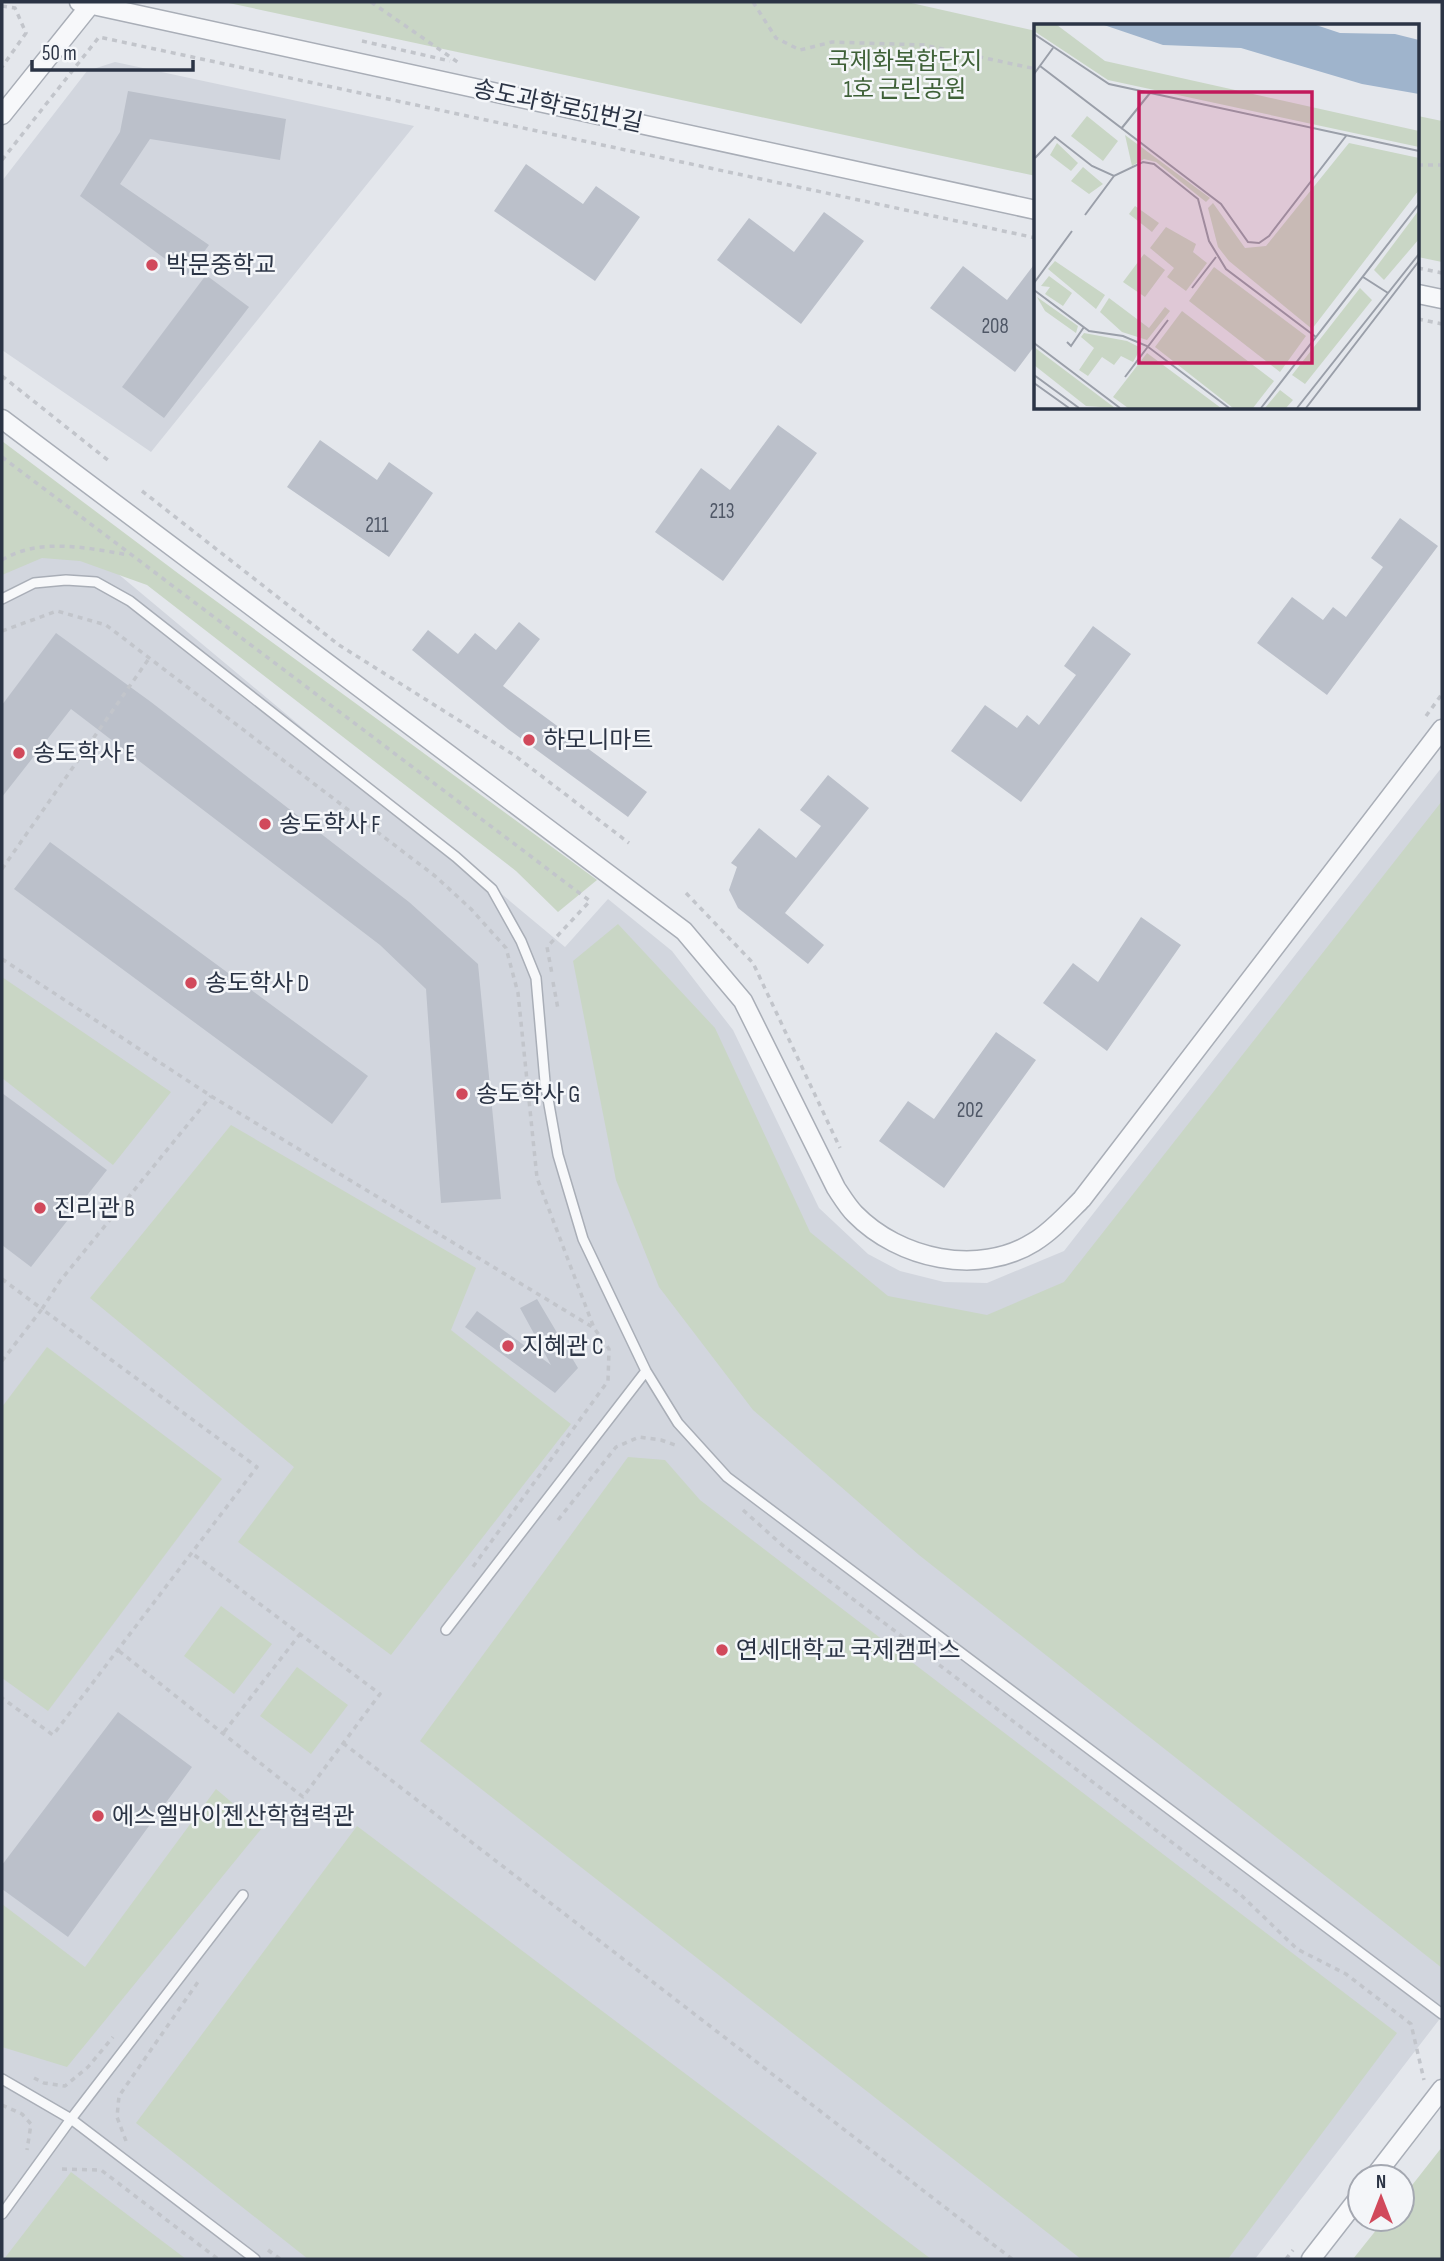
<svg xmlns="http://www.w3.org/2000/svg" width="1444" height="2261" viewBox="0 0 1444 2261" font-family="'Sofia Sans Condensed','Noto Sans KR',sans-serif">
  <rect width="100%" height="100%" fill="#e4e7ec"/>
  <path fill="#d2d6de" d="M 115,62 L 414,126 L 151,452 L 2,350 L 2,181 L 87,71 Z
    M 2,477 L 565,947 L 608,899 L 672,951 L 733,1030 L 819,1208 L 868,1254 L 900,1271 L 944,1282 L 987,1283 L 1064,1251 L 1442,767 L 1442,2016 L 1255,2259 L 2,2259 Z"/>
  <path fill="#c9d6c5" d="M 224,2 L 907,2 L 1036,31 L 1036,176 Z
    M 1418,116 L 1442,121 L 1442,262 L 1418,257 Z
    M 2,441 L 179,574 L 597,880 L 558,912 L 516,871 L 147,585 L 80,561 L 42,558 L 2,575 Z
    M 1442,801 L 1442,1968 L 919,1555 L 753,1410 L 659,1287 L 616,1180 L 573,961 L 618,924 L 715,1028 L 810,1232 L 888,1296 L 987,1315 L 1064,1282 Z
    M 2,977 L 171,1092 L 113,1165 L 2,1078 Z
    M 231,1125 L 476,1268 L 451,1330 L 571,1424 L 391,1655 L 238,1542 L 294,1467 L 90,1298 Z
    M 47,1347 L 222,1479 L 48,1711 L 2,1678 L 2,1407 Z
    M 628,1457 L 665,1460 L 700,1500 L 1397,2033 L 1228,2259 L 1081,2259 L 420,1741 Z
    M 221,1606 L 272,1644 L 234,1694 L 184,1656 Z
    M 297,1667 L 348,1705 L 311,1754 L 260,1716 Z
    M 216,1789 L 262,1828 L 67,2067 L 2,2047 L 2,1904 L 85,1967 Z
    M 357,1826 L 931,2259 L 308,2259 L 136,2123 Z
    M 1442,2147 L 1442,2259 L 1353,2259 L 1385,2219 L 1402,2219 L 1402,2198 Z
    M 71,2172 L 186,2259 L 4,2259 Z"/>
  <path fill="#bbc0ca" d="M 128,91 L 286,119 L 280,160 L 150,139 L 120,184 L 209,245 L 187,275 L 80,196 L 120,132 Z
    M 526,164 L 583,204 L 596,186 L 640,217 L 595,281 L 494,211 Z
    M 824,212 L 864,241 L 801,324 L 717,260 L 749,218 L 794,252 Z
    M 1036,262 L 1036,344 L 1015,372 L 930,308 L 963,266 L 1007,300 Z
    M 206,275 L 249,307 L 164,418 L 122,387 Z
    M 778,425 L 817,453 L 723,581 L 655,532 L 701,468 L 730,490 Z
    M 320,440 L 377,480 L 389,462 L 433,493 L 389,557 L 287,487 Z
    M 1400,518 L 1438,546 L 1327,695 L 1257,643 L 1292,597 L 1323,620 L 1333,607 L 1346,617 L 1383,567 L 1371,558 Z
    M 519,622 L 540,639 L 503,686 L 647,792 L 628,817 L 508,729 L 412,650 L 428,630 L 458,654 L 475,633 L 496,650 Z
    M 1093,626 L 1131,654 L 1021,802 L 951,751 L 985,705 L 1017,728 L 1027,715 L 1039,725 L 1076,675 L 1064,666 Z
    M 56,633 L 151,702 L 409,902 L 478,964 L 501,1199 L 441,1203 L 426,989 L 380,945 L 71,709 L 2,797 L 2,705 Z
    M 828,775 L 869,808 L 785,913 L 824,945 L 808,964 L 738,908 L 729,890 L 737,867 L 731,863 L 759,828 L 796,858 L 821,826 L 800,810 Z
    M 50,842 L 368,1076 L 332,1124 L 14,889 Z
    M 1141,917 L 1181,945 L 1107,1051 L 1043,1003 L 1073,963 L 1098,982 Z
    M 996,1032 L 1036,1060 L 944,1188 L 879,1141 L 908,1101 L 934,1119 Z
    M 2,1093 L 107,1170 L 31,1267 L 2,1245 Z
    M 537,1299 L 578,1368 L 555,1393 L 465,1327 L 477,1311 L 551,1365 L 520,1308 Z
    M 118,1712 L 192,1767 L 68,1937 L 2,1889 L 2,1865 Z"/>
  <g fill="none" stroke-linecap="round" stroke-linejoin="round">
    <defs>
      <path id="lane" d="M 2,599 L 34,583 L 66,580 L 96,582 L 130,601 L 456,857 L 492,889 L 521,941 L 536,978 L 545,1082 L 558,1155 L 583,1239 L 646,1371 L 678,1423 L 727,1477 L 1442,2014
        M 446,1630 L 646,1371
        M 2,2079 L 71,2119 L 255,2259
        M 2,2214 L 71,2119 L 243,1895"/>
      <path id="street" d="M 79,2 L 1036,210
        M 2,115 L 91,4
        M 1418,294 L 1442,299
        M 2,419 L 684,931 L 743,1001 L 836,1188 C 842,1197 848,1207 855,1214 C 899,1259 978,1277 1034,1242 C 1052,1231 1067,1214 1082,1199 L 1442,729
        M 1374,2177 L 1442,2089
        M 1311,2259 L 1360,2196"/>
    </defs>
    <use href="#lane" stroke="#a9aeb7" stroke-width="12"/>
    <use href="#street" stroke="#a9aeb7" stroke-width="21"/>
    <path stroke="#c2c5cb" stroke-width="3.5" stroke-dasharray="5 5" stroke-linecap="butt" d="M 371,2 L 459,63
      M 753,2 L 776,38 L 800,50 L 832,42 L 924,45 L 1036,69
      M 2,6 L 15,8 L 26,33 L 2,67
      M 362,41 L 450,61
      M 2,160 L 99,37 L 1036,238
      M 1418,165 L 1442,165
      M 1418,268 L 1442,273
      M 1418,319 L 1442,324
      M 2,376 L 109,461
      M 2,457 L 590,901 L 547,947 L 552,974
      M 142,491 L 339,645 L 514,755 L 629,843
      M 2,560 C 40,537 87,548 129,555
      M 2,631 L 57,611 L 106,625 L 435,876 L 471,909 L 506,948 L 518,993 L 537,1178 L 594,1328 L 609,1349 L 608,1381 L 472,1568
      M 1426,716 L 1442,694
      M 2,869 L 150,657
      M 686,893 L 753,963 L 840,1148
      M 2,959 L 211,1096 L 594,1328
      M 553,982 L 558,1009
      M 2,1279 L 42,1309 L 60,1281 L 211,1096
      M 2,1361 L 42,1309 L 257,1467 L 53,1735 L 2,1698
      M 743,1510 L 782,1545 L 1241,1895 L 1297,1949 L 1346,1974 L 1411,2024 L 1424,2080
      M 558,1520 L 616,1447 L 639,1437 L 661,1440 L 678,1446
      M 119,1651 L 303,1797 L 380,1694 L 193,1554
      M 224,1732 L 300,1634
      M 343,1743 L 1012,2259
      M 34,2078 L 44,2083 L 65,2086 L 88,2067 L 113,2037
      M 2,2105 L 22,2114 L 31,2124 L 27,2150
      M 126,2141 L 117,2117 L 119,2096 L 200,1979
      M 62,2169 L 101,2170 L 218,2259
      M 268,2250 L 280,2259
      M 1286,2259 L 1293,2250"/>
    <use href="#lane" stroke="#f7f8fa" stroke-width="9"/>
    <use href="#street" stroke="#f7f8fa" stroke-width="18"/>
  </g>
  <g fill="#d1495b" stroke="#f4f6f9" stroke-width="2.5">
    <circle cx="152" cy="265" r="7"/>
    <circle cx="529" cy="740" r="7"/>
    <circle cx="19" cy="753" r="7"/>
    <circle cx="265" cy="824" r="7"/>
    <circle cx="191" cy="983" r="7"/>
    <circle cx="462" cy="1094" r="7"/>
    <circle cx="40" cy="1208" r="7"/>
    <circle cx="508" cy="1346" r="7"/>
    <circle cx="722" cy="1650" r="7"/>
    <circle cx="98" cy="1816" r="7"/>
  </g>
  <g text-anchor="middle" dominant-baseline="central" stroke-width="5" stroke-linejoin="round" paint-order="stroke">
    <g font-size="21" fill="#4f5766">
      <text x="995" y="326">208</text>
      <text x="722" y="511">213</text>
      <text x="377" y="525">211</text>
      <text x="970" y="1110">202</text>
    </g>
    <g font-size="24" fill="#3f6138" stroke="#f4f6f9">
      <text x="905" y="61">국제화복합단지<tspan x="905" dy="28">1호 근린공원</tspan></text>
    </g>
    <g font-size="24" fill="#2b3445" stroke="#f4f6f9">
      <text transform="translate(558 106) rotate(12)">송도과학로51번길</text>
    </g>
    <g font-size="24" fill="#2b3445" stroke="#f4f6f9" text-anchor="start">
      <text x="166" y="265">박문중학교</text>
      <text x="543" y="740">하모니마트</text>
      <text x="33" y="753">송도학사 E</text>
      <text x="279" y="824">송도학사 F</text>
      <text x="205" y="983">송도학사 D</text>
      <text x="476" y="1094">송도학사 G</text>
      <text x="54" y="1208">진리관 B</text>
      <text x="522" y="1346">지혜관 C</text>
      <text x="736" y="1650">연세대학교 국제캠퍼스</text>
      <text x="112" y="1816">에스엘바이젠산학협력관</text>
    </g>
  </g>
  <g transform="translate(1034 24)">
    <rect width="385" height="385" fill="#e4e7ec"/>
    <path d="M 0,1 L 23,1 L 71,37 L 385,107 L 385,123 L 74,56 L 0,7 ZM 53,92 L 84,117 L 69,137 L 37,112 ZM 91,111 L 176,174 L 172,178 L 122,138 L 110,135 L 98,142 ZM 23,119 L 44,139 L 37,147 L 16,131 ZM 315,119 L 385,134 L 385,166 L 278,305 L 195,237 L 184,223 L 174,184 L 179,179 L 211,224 L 232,222 ZM 49,143 L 69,160 L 55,170 L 37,157 ZM 101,182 L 125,199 L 118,208 L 95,190 ZM 385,186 L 385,215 L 350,256 L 340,246 ZM 132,203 L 162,220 L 159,228 L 173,239 L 152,267 L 133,253 L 140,244 L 116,224 ZM 110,230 L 131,246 L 111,273 L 89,258 ZM 21,237 L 71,271 L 62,285 L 14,245 ZM 180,243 L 272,312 L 246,348 L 155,277 ZM 15,252 L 38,269 L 29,282 L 11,270 L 16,263 L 7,262 ZM 326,264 L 338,276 L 271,360 L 258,351 ZM 3,273 L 44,302 L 42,309 L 11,287 ZM 75,274 L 115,304 L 131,283 L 136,287 L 113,316 L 88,308 L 66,288 ZM 148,287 L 240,357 L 219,384 L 199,384 L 121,323 ZM 50,309 L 93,317 L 107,324 L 99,338 L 87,332 L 80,341 L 68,333 L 54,352 L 45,346 L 60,324 L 47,313 ZM 0,323 L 81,384 L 52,382 L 0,341 ZM 113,329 L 187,384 L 94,384 L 79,373 ZM 246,366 L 259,376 L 252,384 L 231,384 Z" fill="#c9d6c5"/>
    <path d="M 70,1 L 282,1 L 306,9 L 361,10 L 385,16 L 385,70 L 328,60 L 207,24 L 129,21 Z" fill="#9fb4cc"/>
    <path fill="none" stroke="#9a9fa9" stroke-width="2" d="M 0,10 L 75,60 L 385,127M 6,42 L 187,180 L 214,218 L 225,219 L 235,212 L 312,112M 0,50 L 19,24M 87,105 L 116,69M 1,134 L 21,113 L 58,142 L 80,152 L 109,138 L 120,140 L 164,175 L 175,217 L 192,245 L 282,313M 51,191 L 80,152M 329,253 L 354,269M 0,259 L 38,207M 158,264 L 182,233M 0,266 L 55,307 L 89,312 L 113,322 L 195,384M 33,318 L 37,322 L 50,303M 0,319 L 86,384M 0,351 L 45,384M 91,353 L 134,296M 0,359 L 35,384M 227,384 L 385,180M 263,384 L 385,230M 272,384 L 385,237"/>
    <path fill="#c2185b" fill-opacity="0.15" stroke="#c2185b" stroke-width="3.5" d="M 105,68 L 278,68 L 278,339 L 105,339 Z"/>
    <rect width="385" height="385" fill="none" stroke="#2b3445" stroke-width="3.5"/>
  </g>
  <rect width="1444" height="2261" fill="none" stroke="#2b3445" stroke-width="7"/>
  <g transform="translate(1381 2198)"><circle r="33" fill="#f4f6f9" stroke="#a4a8b1" stroke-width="2"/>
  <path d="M0-5L12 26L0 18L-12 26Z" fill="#d1495b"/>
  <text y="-10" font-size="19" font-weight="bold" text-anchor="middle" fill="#2b3445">N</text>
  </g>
  <path d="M32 60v10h161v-10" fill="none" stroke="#2b3445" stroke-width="3.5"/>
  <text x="42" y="60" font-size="21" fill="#2b3445" stroke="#f4f6f9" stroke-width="5" paint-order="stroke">50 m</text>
</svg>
